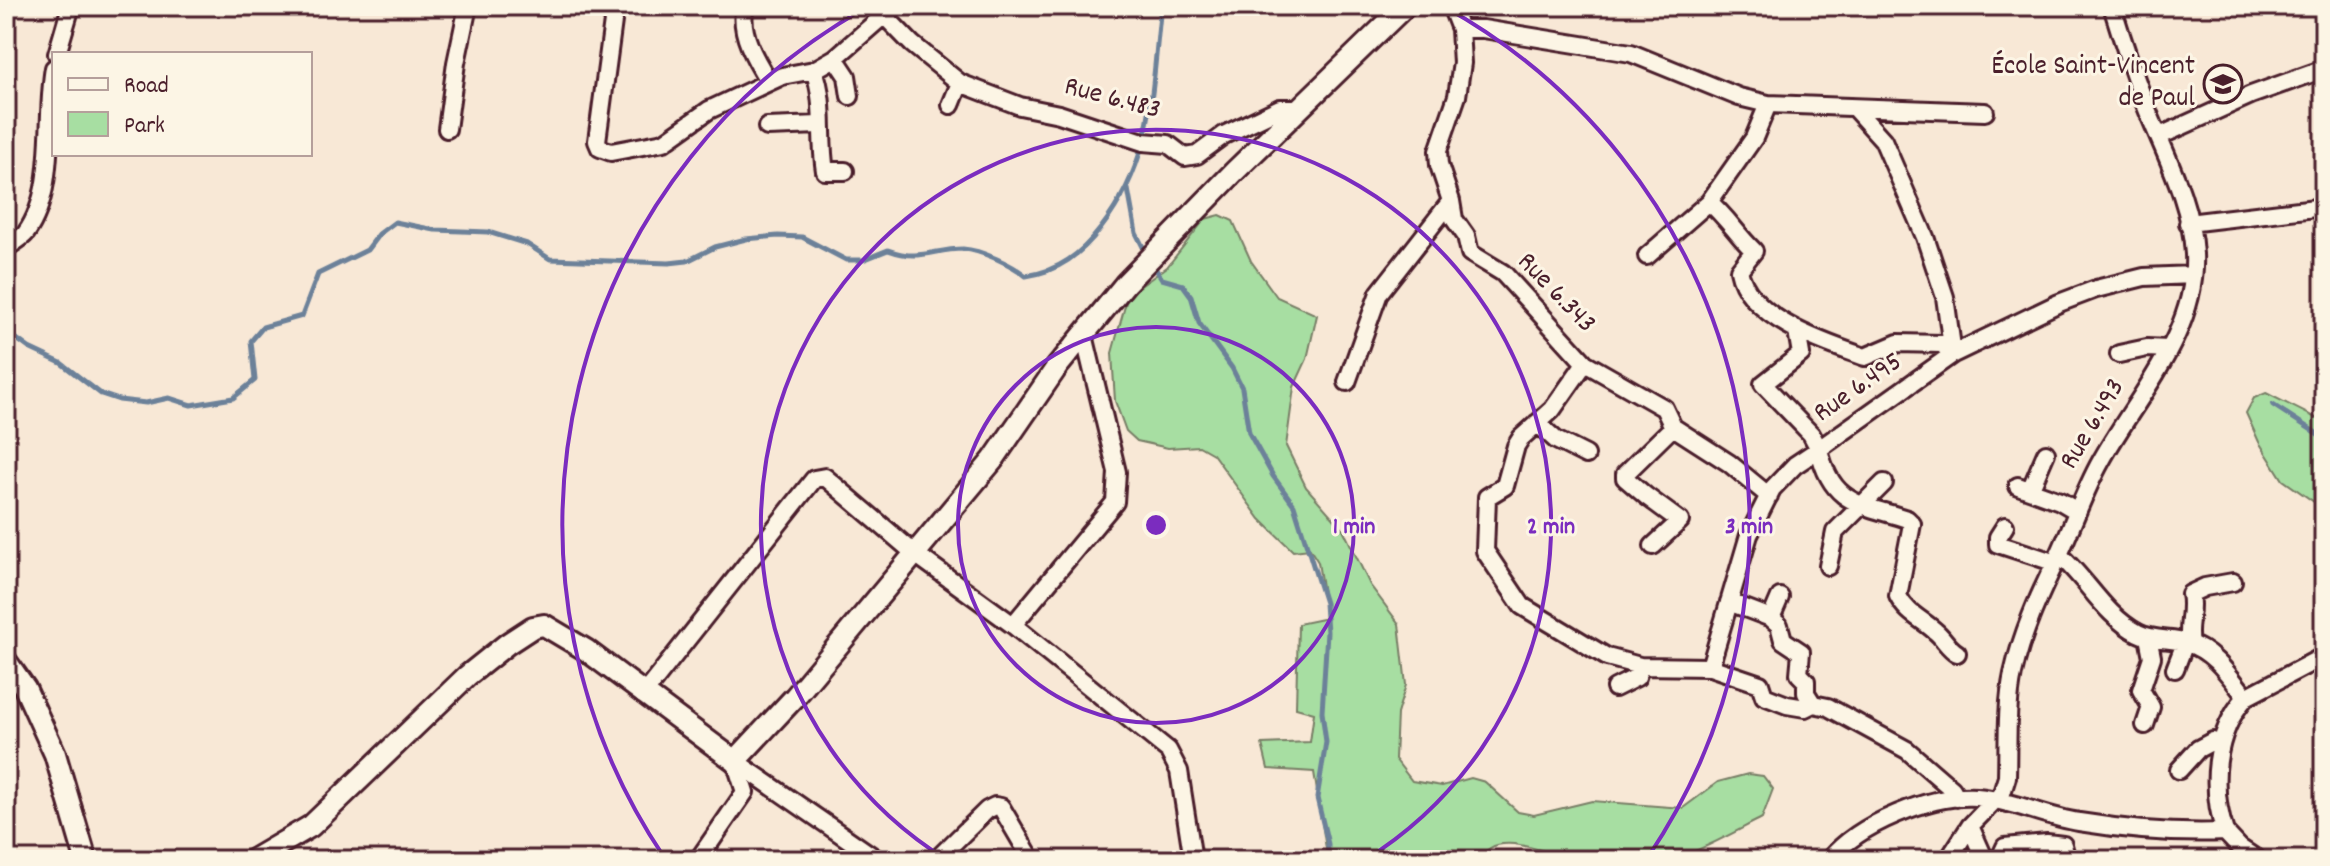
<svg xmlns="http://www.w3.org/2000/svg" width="2330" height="866" viewBox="0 0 2330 866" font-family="Dekko,sans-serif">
  <rect width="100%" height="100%" fill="#f8e8d6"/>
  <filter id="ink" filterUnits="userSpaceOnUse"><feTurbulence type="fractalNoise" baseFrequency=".0125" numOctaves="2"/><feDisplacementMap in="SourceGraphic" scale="16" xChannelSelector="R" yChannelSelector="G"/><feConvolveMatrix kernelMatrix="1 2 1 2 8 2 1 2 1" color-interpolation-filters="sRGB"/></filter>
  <g filter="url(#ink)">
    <path fill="#a7dea2" stroke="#787e66" stroke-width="2" d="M 1220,215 L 1233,221 L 1251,261 L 1277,297 L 1317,315 L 1307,359 L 1294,387 L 1286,446 L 1306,487 L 1343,529 L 1370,585 L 1399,624 L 1406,685 L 1397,714 L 1395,759 L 1412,781 L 1442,786 L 1471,778 L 1485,782 L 1518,812 L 1534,815 L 1592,801 L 1683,808 L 1718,782 L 1748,774 L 1763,776 L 1773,789 L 1762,818 C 1736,831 1701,851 1673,859 C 1658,864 1600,861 1581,860 C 1553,859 1496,824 1480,860 L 1305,860 L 1327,855 L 1314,772 L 1268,769 L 1262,744 L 1310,742 L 1314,713 L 1296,708 L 1298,624 L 1327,618 L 1318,562 L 1310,549 L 1293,551 L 1260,519 L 1213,454 L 1199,446 L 1168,448 L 1137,441 L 1126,431 L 1115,401 L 1112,353 L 1128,295 L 1167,267 L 1205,219 Z
      M 2266,393 L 2324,422 L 2324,509 L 2283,480 L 2259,442 L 2246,413 L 2254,398 Z"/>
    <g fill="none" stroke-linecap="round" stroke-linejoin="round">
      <path stroke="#6c8199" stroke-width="5" d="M 1128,189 L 1136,233 L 1147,255
        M 1152,263 L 1162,279 L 1183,285 L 1191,296 L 1199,323 L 1232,368 L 1242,388 L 1249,433 L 1273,476 L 1294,505 L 1325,603 L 1327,632 L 1322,712 L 1326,742 L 1317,798 L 1328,844 L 1328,860
        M 6,331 L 29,348 L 61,363 L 101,394 L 119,400 L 146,403 L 169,398 L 191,405 L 233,398 L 255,380 L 251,341 L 263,327 L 302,316 L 318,274 L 367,250 L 379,234 L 395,222 L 435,230 L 488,232 L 527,244 L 550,259 L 669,263 L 687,261 L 715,247 L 746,239 L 778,236 L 802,237 L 846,260 L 863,260 L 888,250 C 921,262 933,249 963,249 C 981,250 1013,265 1026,276 C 1059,271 1081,254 1101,228 C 1155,158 1151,89 1161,6
        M 2273,405 L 2324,438"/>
      <defs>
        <path id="minor" d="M 615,6 L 597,141 L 600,148 L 611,152 L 664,142 L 709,110 L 782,76 L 814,70 L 835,58 L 883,16
          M 745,6 C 738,32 756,61 769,82
          M 875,6 L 912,44 L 960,83 L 1020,106 L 1059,114 L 1143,142 L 1168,144 L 1185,157 L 1197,155 L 1224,135 L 1280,108 L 1300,108
          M 1451,6 L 1460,29 L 1462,63 L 1457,96 L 1438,151 L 1439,165 L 1451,201 L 1454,219 L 1466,236 L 1470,253 L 1503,273 L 1585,363 L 1664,408 L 1673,427 L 1729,463 L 1769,496
          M 1460,29 L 1483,29 L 1631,53 L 1739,97 L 1768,104 L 1754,138 L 1709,202 C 1727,217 1737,235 1754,251 L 1739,270 C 1748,318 1824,343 1865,357 L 1898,343 L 1942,344 L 1953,354
          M 57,54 L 71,6
          M 835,58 L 847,76 L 850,96
          M 814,70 C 826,102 819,137 825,171 L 845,171
          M 1768,104 L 1985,112
          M 951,105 L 960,83
          M 1856,110 L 1883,140 L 1925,237 L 1945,297 L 1953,354
          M 767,127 L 820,125
          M 447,129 L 456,63 L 468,6
          M 2160,136 L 2251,95 L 2324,69
          M 2188,223 L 2324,207
          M 6,248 C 13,243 21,239 26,233 C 57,190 45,118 54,68
          M 1647,256 L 1709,202
          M 2119,354 L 2147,348 L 2168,349
          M 1585,363 L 1552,410 L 1521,438 L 1516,446 L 1505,486 L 1487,497 L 1485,551 L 1522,606 L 1607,657 L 1640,666 L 1710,667 L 1760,684 L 1764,696 L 1787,705 L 1805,708 L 1813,704 L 1828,707 L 1907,750 L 1952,789 L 1957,798
          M 1347,382 L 1379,293 L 1451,201
          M 1537,423 L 1556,440 L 1586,455
          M 2018,486 L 2060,501 L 2077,511
          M 2031,488 L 2046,453
          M 2005,526 L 1998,537 L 1998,544 L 2056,563
          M 1653,546 L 1680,521 L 1646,496 L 1625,478 L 1625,474 L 1673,427
          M 1828,566 L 1835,532 L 1884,483
          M 1729,602 L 1771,618 L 1779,625 L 1783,640 L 1801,652 L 1799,674 L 1806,681 L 1806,693 L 1813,704
          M 1771,618 L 1780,597
          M 1013,625 L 1115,502 L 1117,472 L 1084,335
          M 2190,643 C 2186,627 2194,611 2190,594 L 2205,587 L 2233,582
          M 1957,653 C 1947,647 1944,638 1935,631 C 1922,619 1907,614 1898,596 L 1912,524 L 1907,519 C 1861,504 1831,505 1819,449 L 1953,354 L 2059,303 L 2096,289 L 2144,277 L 2193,275
          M 1710,667 L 1749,535 L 1772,489 L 1795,465 L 1819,449 L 1811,434 L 1763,384 L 1801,354 L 1797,331
          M 2175,669 L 2185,643
          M 1615,688 L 1637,677 L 1640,666
          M 643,695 L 814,479 L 825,477 L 914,553 L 1013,625 L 1168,750 L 1179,771 L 1193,860
          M 2246,697 L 2324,656
          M 2145,725 L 2151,707 L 2141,690 L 2152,657 L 2148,637
          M 735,761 L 878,860
          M 2179,770 L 2198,749 L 2213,741 L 2220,744
          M 1970,826 L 1985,860
          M 2225,832 L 2240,848 L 2258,860
          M 698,860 L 745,792 L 735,761
          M 936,860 L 987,810 L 995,806 L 1001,807 L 1032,860
          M 1829,860 C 1858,824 1931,794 1977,797 C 2012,800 2045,817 2079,822 C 2128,830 2176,834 2225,832 C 2210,788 2214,733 2246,697 C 2230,677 2214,651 2187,643 C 2172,638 2153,641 2138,633 C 2104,615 2087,579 2059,555
          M 1948,860 L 1970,826 L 2002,793 L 2007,777 C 2008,744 2006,707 2013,674 C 2022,633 2038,598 2056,561 C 2072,528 2083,493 2101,461 C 2136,397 2198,332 2194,254 C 2191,200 2164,153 2145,104 C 2133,72 2122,39 2112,6
          M 1999,860 L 2005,847 L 2047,843 L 2063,845 L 2067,860"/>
        <path id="tertiary" d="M 6,661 L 25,688 L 55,754 L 86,860
          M 253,860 L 311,826 L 467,676 L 507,644 L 533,627 L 544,625 L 586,650 L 735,761 L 795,697 L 993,460 L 1057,367 L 1126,283 L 1234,172 L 1405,6"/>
      </defs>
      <use href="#minor" stroke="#4a1f2b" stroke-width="22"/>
      <use href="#tertiary" stroke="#4a1f2b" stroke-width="26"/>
      <use href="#minor" stroke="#fcf5e5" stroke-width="16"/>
      <use href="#tertiary" stroke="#fcf5e5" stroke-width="20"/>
    </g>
  </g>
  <g fill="none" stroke="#7b2cbf" stroke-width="4">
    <circle cx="1156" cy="525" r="198"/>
    <path d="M947 860A395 395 0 1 1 1365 860"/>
    <path d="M664 857A593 593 0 0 1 869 6M1443 6A593 593 0 0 1 1648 857"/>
  </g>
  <defs>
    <symbol id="school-ring" viewBox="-11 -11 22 22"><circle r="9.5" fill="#fcf5e5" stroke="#4a1f2b" stroke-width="1.5"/><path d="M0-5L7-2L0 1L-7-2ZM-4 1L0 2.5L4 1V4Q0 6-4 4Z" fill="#4a1f2b"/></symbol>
  </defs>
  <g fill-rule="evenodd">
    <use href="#school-ring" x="2201" y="62" width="44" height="44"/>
  </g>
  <g text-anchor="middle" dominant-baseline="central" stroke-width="6" stroke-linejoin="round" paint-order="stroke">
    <g font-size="28" fill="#4a1f2b" stroke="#fcf5e5" text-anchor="end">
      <text x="2195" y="68">École Saint-Vincent<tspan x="2195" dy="32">de Paul</tspan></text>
    </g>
    <g font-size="28" fill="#4a1f2b" stroke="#fcf5e5">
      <text transform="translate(1112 100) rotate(15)">Rue 6.483</text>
      <text transform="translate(1555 294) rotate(46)">Rue 6.343</text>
      <text transform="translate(1859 389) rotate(-35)">Rue 6.495</text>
      <text transform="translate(2094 425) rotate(-59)">Rue 6.493</text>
    </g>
  </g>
  <circle cx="1156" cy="525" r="12" fill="#7b2cbf" stroke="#fcf5e5" stroke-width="4"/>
  <g font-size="24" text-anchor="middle" font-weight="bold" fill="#7b2cbf" stroke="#fcf5e5" stroke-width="6" stroke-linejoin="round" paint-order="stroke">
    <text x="1354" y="533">1 min</text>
    <text x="1551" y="533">2 min</text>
    <text x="1749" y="533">3 min</text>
  </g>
  <rect width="2330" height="866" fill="none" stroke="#fcf5e5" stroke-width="32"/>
  <rect x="16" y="16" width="2298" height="834" fill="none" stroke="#4a1f2b" stroke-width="3" filter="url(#ink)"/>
  <rect x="52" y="52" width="260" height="104" fill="#fcf5e5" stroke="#b59f9b" stroke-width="2"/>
  <rect x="68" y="78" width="40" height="12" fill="#fcf5e5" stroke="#b59f9b" stroke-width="2"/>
  <text x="124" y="92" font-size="24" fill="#4a1f2b">Road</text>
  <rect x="68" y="112" width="40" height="24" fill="#a7dea2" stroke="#b59f9b" stroke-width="2"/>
  <text x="124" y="132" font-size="24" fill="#4a1f2b">Park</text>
</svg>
